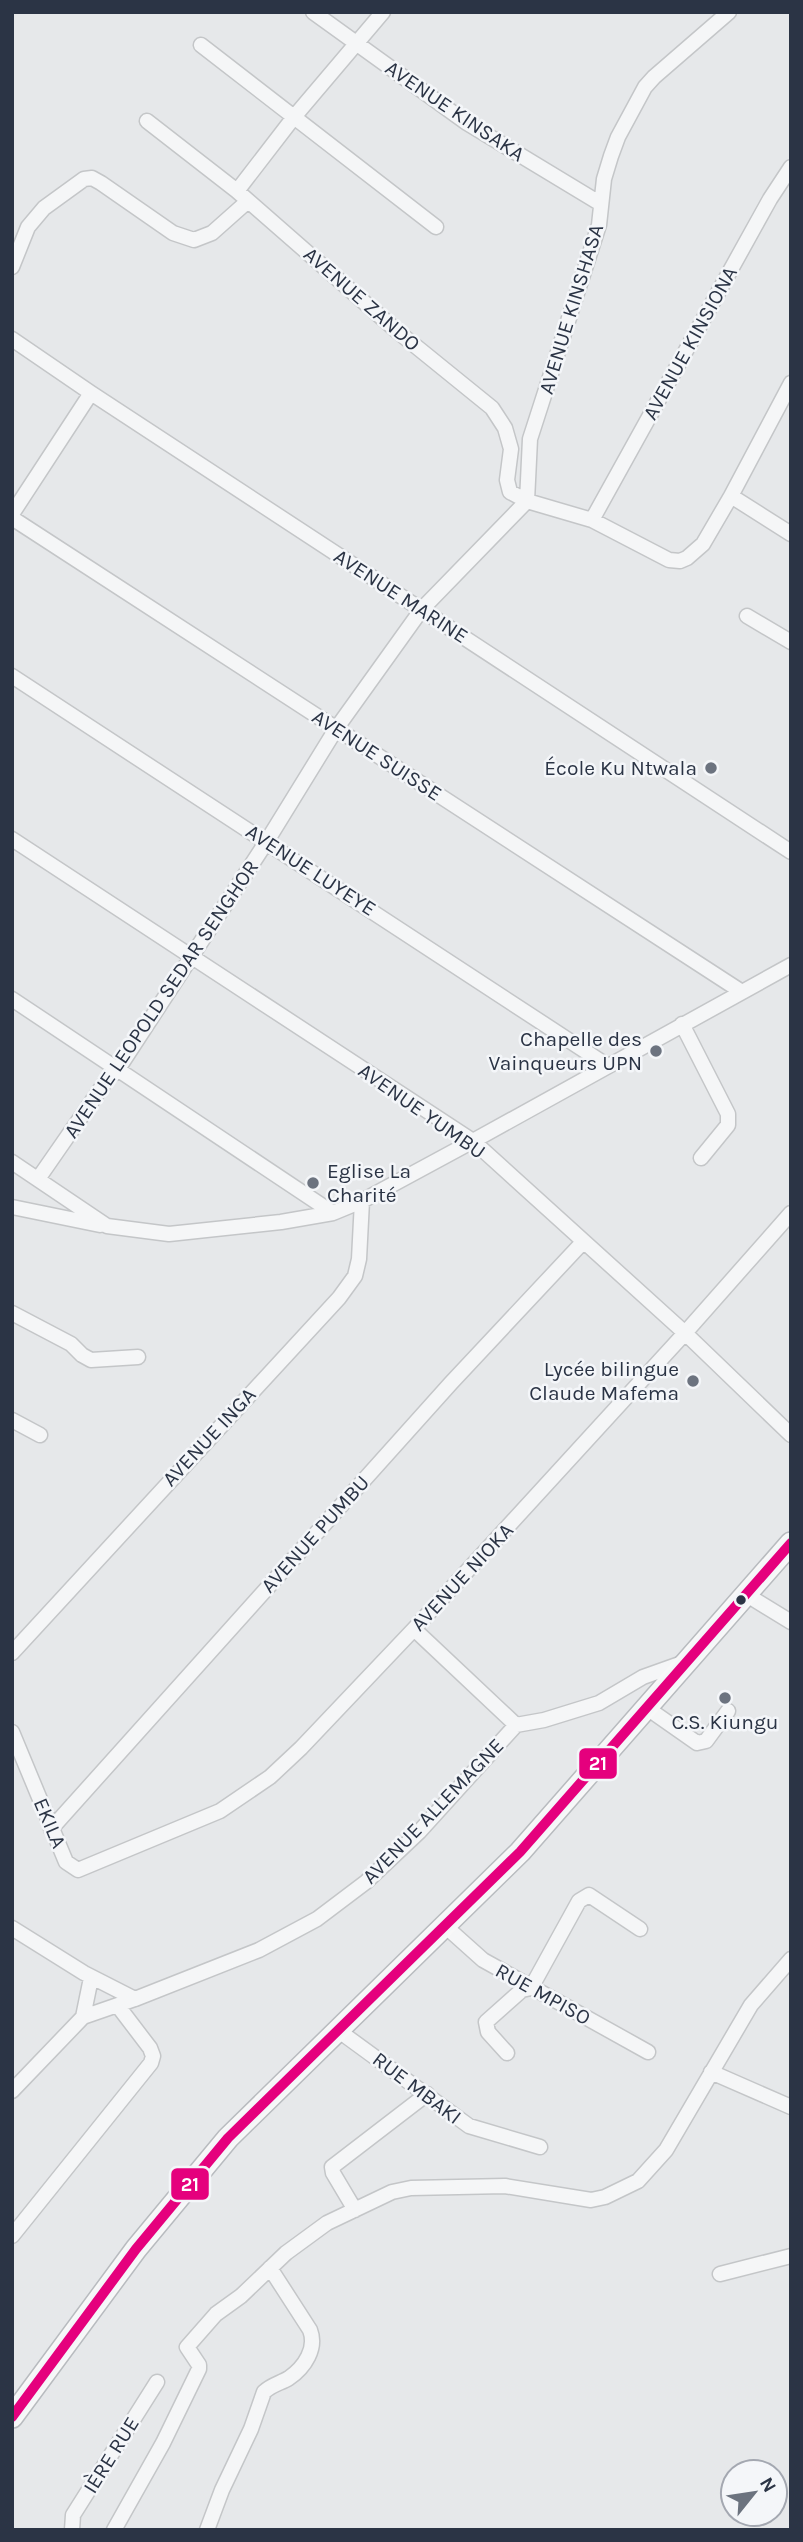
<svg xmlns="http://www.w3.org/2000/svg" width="803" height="2542" viewBox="0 0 803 2542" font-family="Karla,sans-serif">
  <rect width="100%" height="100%" fill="#e6e8ea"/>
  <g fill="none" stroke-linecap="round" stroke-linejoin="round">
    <defs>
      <path id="minor" d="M 313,12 L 467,123 L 601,204
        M 201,45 L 436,227
        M 147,121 L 237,191 L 397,331 L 492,408 L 505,428 L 511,449 L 507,480 L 510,492 L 527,501 L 592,520 L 669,560 L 680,561 L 687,558 L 703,544 L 731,496 L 791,383
        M 237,191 L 294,117 L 383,12
        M 12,267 L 28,227 L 44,208 L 84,179 L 92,178 L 101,183 L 173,233 L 194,240 L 212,233 L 248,201
        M 12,339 L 91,393 L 791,852
        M 731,496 L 791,534
        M 12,514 L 91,393
        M 12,518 L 742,992
        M 592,520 L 770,199 L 791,167
        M 747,616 L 791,642
        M 12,676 L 608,1066
        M 12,839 L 473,1141 L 685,1333 L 791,1435
        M 12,999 L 333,1213
        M 682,1024 L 728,1114 L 728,1125 L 701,1158
        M 12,1162 L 107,1226 L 169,1234 L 281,1222 L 333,1213 L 362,1201 L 473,1141 L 791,965
        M 38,1179 L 108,1078 L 118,1069 L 267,841 L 336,729 L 422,609 L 527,501 L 530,439 L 599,225 L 604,179 L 611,156 L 618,137 L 645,87 L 654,77 L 729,12
        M 12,1207 L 100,1225
        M 12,1313 L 71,1344 L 82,1355 L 91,1360 L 138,1357
        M 12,1420 L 40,1435
        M 747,1595 L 791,1622
        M 414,1629 L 516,1725
        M 12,1653 L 339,1298 L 355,1276 L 359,1259 L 362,1201
        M 647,1708 L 697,1743 L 706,1741 L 728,1711
        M 12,1732 L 66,1862 L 78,1870 L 220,1811 L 270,1777 L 301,1748 L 414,1629 L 685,1333 L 791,1213
        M 51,1829 L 451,1383 L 583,1242
        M 445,1926 L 483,1960 L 648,2052
        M 12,1928 L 84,1973 L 135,1999
        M 83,2017 L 91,1978
        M 339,2031 L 469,2126 L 540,2147
        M 507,2053 L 488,2032 L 486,2022 L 522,1990 L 531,1988 L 579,1901 L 589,1895 L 640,1929
        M 711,2072 L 791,2107
        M 12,2091 L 83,2017 L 135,1999 L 259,1950 L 317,1919 L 366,1882 L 419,1832 L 516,1725 L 544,1720 L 599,1703 L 643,1677 L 685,1662
        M 355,2210 L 333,2173 L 332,2167 L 427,2094
        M 12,2236 L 151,2063 L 153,2056 L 150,2048 L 118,2006
        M 720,2274 L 791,2256
        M 72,2530 L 73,2515 L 157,2382
        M 114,2530 L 163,2443 L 199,2369 L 199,2365 L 187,2347 L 216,2314 L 241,2296 L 286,2253 L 327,2223 L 392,2192 L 411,2188 L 505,2186 L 591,2200 L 605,2197 L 638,2181 L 666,2150 L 751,2005 L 791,1959
        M 207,2530 L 222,2490 L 251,2429 L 264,2392 C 271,2385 281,2383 289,2378 C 305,2367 317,2348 310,2330 L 270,2268"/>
      <path id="highway" d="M 12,2417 L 136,2249 L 228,2138 L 520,1852 L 791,1543"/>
    </defs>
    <use href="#minor" stroke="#c4c6c8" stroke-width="17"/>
    <use href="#highway" stroke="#b8bbbf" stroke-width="24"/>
    <use href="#minor" stroke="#f5f6f7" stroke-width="14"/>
    <use href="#highway" stroke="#f8f8f8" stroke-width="21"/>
    <defs>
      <path id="bus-1" d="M 12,2417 L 136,2249 L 228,2138 L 520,1852 L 791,1543"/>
    </defs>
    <use href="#bus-1" stroke="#f4f6f9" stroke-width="16"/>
    <use href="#bus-1" stroke="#e5007d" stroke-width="10"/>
  </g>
  <g fill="#6c737f" stroke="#f4f6f9" stroke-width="2.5">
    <circle cx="711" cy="768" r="7"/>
    <circle cx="656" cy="1051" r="7"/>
    <circle cx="313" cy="1183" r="7"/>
    <circle cx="693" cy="1381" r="7"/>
    <circle cx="725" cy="1698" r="7"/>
  </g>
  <circle fill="#2b3445" stroke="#f4f6f9" stroke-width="2.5" cx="741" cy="1600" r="6"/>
  <g text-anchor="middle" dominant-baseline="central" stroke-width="5" stroke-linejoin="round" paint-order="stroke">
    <g font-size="21" fill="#2b3445" stroke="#f4f6f9">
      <text transform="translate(455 111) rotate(34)">AVENUE KINSAKA</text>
      <text transform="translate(362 299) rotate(41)">AVENUE ZANDO</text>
      <text transform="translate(571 309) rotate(-73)">AVENUE KINSHASA</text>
      <text transform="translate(690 343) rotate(-61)">AVENUE KINSIONA</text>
      <text transform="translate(401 596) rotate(33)">AVENUE MARINE</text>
      <text transform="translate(377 755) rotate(33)">AVENUE SUISSE</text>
      <text transform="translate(311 870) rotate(33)">AVENUE LUYEYE</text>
      <text transform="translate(161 999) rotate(-56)">AVENUE LEOPOLD SEDAR SENGHOR</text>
      <text transform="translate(422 1111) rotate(35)">AVENUE YUMBU</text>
      <text transform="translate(209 1437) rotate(-47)">AVENUE INGA</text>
      <text transform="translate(315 1534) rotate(-48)">AVENUE PUMBU</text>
      <text transform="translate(462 1577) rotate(-47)">AVENUE NIOKA</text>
      <text transform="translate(433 1811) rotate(-46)">AVENUE ALLEMAGNE</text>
      <text transform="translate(50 1823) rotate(67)">EKILA</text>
      <text transform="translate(543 1994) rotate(29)">RUE MPISO</text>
      <text transform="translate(417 2088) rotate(37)">RUE MBAKI</text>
      <text transform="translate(111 2455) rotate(-58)">IÈRE RUE</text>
    </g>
    <g font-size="21" fill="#2b3445" stroke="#f4f6f9" text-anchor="end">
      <text x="697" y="768">École Ku Ntwala</text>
      <text x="642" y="1039">Chapelle des<tspan x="642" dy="24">Vainqueurs UPN</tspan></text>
      <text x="327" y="1171" text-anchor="start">Eglise La<tspan x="327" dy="24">Charité</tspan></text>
      <text x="679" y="1369">Lycée bilingue<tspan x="679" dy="24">Claude Mafema</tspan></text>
      <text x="725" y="1722" text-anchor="middle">C.S. Kiungu</text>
    </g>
  </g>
  <g stroke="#f4f6f9" stroke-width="2.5">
    <rect x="578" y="1747" width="40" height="33" rx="7" fill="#e5007d"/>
    <rect x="170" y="2167" width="40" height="34" rx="7" fill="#e5007d"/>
  </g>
  <g font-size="19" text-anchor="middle" font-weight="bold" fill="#fff">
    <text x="598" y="1770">21</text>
    <text x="190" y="2191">21</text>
  </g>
  <rect width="803" height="2542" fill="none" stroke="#2b3445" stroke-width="28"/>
  <g transform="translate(754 2493) rotate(60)"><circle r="33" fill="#f4f6f9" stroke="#a4a8b1" stroke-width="2"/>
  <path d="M0-5L12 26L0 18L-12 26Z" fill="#6c737f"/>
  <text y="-10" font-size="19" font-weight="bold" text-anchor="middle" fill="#2b3445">N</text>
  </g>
</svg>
